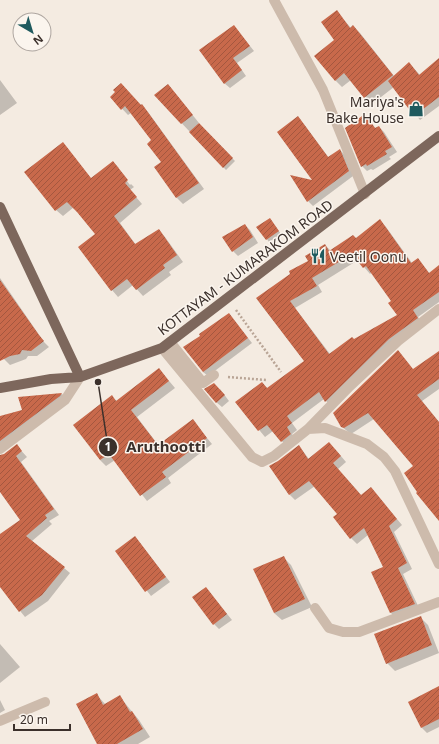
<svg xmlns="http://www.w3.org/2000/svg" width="439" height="744" viewBox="0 0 439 744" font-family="'Noto Sans',sans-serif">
  <defs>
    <pattern id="building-hatch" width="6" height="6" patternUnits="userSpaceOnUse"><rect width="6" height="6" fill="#c8694b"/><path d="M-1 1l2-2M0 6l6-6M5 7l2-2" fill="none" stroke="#a4573f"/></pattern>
  </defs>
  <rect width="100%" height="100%" fill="#f4ebe1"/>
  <path fill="#0003" fill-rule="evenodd" d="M 337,12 L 351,28 L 353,26 L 360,33 L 394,76 L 409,63 L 420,75 L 439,60 L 439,106 L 420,120 L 394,87 L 372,104 L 351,80 L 342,87 L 335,80 Z
    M 234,26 L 254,51 L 237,63 L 246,76 L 230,88 L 224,83 Z
    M 0,80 L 17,103 L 0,115 Z
    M 168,85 L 175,93 L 199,123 L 198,124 L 235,161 L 226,170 L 155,95 Z
    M 111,97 L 142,105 L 148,112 L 204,189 L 183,204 L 177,198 L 155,167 L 162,162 L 153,140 L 131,113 L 128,115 Z
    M 365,115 L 376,129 L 379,127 L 384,132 L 397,152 L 389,157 L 391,159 L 373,170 L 371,169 L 367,171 L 362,166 Z
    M 303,123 L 329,158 L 340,150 L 345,155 L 353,176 L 313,206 L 308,201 L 315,182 Z
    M 63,143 L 91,179 L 113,162 L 119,168 L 117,168 L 130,185 L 131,184 L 134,187 L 130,190 L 142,204 L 120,223 L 136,245 L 159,230 L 165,237 L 183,262 L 169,272 L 171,275 L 143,296 L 133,285 L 118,297 L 112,290 L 96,234 L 74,207 L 63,216 L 56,210 Z
    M 380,221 L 386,227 L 412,263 L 418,259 L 430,274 L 439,266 L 439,302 L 418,317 L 423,324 L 332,407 L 324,399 L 292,423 L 297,430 L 292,434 L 297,441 L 288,448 L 273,431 L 265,437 L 236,402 L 262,383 L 268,389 L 305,362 L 257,299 L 309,261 L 325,245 L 331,251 L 356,239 ZM 358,260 L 370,274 L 372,272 L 393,301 L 398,315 L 330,354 L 295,308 L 322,292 L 318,285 Z
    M 272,222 L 281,234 L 269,242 L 258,227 Z
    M 245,225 L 250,230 L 258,243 L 238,256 L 233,251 Z
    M 0,278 L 44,342 L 49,347 L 37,356 L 28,356 L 26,359 L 10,365 L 0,355 Z
    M 229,314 L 252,343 L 208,376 L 203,372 L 202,336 Z
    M 439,358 L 439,389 L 422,401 L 439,422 L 439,519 L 414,466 L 374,419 L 351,434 L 342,427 L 414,370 Z
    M 159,369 L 175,388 L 137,417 L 159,446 L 192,420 L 212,444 L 168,478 L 171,483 L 147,501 L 115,460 L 106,466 L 100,460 L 112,397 L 117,401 Z
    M 220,389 L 229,401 L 222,407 L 216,402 Z
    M 62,394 L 67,399 L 0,452 L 0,417 L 23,411 L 19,398 Z
    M 17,446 L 27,457 L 21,462 L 59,515 L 49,521 L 52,524 L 32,541 L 70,573 L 48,601 L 25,617 L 0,586 L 0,535 L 22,520 L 0,491 L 0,456 L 4,455 Z
    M 299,446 L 309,459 L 335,449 L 346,462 L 338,469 L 362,496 L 371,488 L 402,525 L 394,532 L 412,569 L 403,574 L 420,610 L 397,619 L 391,613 L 372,573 L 384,567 L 368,535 L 357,544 L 351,538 L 339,514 L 315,486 L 295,500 L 289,494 L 278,462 Z
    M 140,543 L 170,582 L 151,596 L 116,551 Z
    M 283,557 L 291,565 L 312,607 L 282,620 L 274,613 Z
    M 206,588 L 232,620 L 219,629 L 214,624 Z
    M 420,617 L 428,625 L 439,653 L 395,671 L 387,663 Z
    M 0,644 L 20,667 L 0,683 Z
    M 439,692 L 439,727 L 427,733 L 422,728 L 409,703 Z
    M 96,694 L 106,705 L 120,697 L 139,720 L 150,737 L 138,744 L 98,744 Z
    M 0,700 L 5,710 L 0,713 Z"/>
  <path fill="url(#building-hatch)" fill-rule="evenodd" d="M 337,10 L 350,28 L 353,25 L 393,75 L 364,98 L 344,73 L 335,81 L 314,56 L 334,40 L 321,22 Z
    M 234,25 L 250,46 L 233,58 L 242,70 L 224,84 L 199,50 Z
    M 439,58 L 439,97 L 414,116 L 388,81 L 409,62 L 419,75 Z
    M 121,83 L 141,105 L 142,104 L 199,183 L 176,198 L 154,167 L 161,162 L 147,144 L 151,140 L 125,106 L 121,110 L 110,97 L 115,92 L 113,90 Z
    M 168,84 L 193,115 L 181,124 L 154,95 Z
    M 365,114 L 375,128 L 379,126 L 392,147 L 385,151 L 387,154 L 367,166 L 366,164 L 361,167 L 345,128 Z
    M 298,116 L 328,157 L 340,149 L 349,171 L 307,202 L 290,175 L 312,180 L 277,132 Z
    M 199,123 L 233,158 L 223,168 L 189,132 Z
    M 63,142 L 91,178 L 113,161 L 128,180 L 125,183 L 137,197 L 114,216 L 135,244 L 159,229 L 177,255 L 163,265 L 165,268 L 136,290 L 127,279 L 111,291 L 78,247 L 95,234 L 77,212 L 67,202 L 55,211 L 24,172 Z
    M 270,218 L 279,231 L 266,240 L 256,227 Z
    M 380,219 L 411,263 L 418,258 L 429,273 L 439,265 L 439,292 L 413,310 L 418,318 L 389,339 L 325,402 L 319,392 L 287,416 L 292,423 L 287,427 L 291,434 L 281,442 L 267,425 L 258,431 L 235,402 L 262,382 L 267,388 L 304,361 L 256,298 L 290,274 L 289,271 L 308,261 L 305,256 L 325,244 L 329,251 L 353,235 L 356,238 ZM 352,254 L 363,268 L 366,266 L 391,301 L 388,303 L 397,315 L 354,339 L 352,337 L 329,354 L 290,301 L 317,286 L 312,278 Z
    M 245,224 L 253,237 L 232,252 L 222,237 Z
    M 0,280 L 39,335 L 44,341 L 31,351 L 22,350 L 20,354 L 10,356 L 0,361 Z
    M 229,313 L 248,338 L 203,372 L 183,347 L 200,336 L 199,334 Z
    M 398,350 L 413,369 L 439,351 L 439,379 L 417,395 L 439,422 L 439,521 L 416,493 L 417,492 L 404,473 L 413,466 L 368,413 L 344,428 L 341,427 L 333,413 Z
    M 159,368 L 169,381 L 131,410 L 158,445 L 193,419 L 207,438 L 162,472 L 166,477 L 140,496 L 109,454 L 100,460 L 73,425 L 112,395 L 116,401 Z
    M 214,383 L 225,395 L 216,403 L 204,389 Z
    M 62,393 L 60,396 L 0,441 L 0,416 L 22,410 L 18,397 Z
    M 329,442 L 341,456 L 333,463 L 361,495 L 371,487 L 397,519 L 389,526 L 407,563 L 398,568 L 415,604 L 390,613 L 371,572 L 383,567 L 364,528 L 350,539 L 333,517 L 337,514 L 309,481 L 289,495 L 269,466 L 278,461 L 299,445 L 308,459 Z
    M 17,444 L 22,451 L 16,456 L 54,509 L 45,515 L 47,518 L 26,536 L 65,567 L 42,595 L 19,612 L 0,587 L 0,534 L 20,520 L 0,492 L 0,455 L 4,454 Z
    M 135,536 L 166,577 L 145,592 L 115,551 Z
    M 284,556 L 305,599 L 274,613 L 253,569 Z
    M 206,587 L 227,614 L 213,625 L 192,597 Z
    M 421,616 L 432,645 L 386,664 L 374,634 Z
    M 439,686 L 439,719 L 421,728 L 408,702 Z
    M 97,693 L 103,705 L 120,695 L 130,712 L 132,711 L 143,729 L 117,744 L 97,744 L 76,704 Z"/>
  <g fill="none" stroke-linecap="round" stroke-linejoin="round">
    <path stroke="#b9a596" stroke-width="2.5" stroke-dasharray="2 2" stroke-linecap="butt" d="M 236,310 L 281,372
      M 228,377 L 266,380"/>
    <path stroke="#cdbbac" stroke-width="10" d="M 274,0 L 323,90 L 365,194
      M 170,342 L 203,383 L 214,375
      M 162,348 L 252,457 L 262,462 L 274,456 L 308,429 L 325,428 L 367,444 L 384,457 L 395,471 L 439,564
      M 308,429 L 350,386 L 398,341 L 439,309
      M 0,449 L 65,400 L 80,377
      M 315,608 L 329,628 L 343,632 L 359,632 L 439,602
      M 0,721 L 45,702"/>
    <path stroke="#7d675c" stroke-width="10" d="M 0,207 L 80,377
      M 0,388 L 51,379 L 80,377 L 162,348 L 439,136"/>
  </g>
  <defs>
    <symbol id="shop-bare" viewBox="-9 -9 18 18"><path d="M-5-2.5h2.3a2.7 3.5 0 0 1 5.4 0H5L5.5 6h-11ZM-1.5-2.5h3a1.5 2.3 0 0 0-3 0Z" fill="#1f5a5e" stroke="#fbf5ee" stroke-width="2.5" paint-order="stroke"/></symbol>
    <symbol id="restaurant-bare" viewBox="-9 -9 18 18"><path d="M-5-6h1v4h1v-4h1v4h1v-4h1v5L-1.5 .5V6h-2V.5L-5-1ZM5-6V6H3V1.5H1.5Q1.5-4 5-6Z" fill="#1f5a5e" stroke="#fbf5ee" stroke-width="2.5" paint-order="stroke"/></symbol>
  </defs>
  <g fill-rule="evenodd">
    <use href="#shop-bare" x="405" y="98" width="22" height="22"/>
    <use href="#restaurant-bare" x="307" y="245" width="22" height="22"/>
  </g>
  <g text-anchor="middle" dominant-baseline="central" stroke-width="3" stroke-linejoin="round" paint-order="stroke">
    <g font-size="14" fill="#3b302b" stroke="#fbf5ee" text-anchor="end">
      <text x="404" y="101">Mariya's<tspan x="404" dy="16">Bake House</tspan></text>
      <text x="330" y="256" text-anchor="start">Veetil Oonu</text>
    </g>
    <g font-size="14" fill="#3b302b" stroke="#fbf5ee">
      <text transform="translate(245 267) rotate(-37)">KOTTAYAM - KUMARAKOM ROAD</text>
    </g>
  </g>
  <path fill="none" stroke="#3b302b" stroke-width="1.5" d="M98 382L108 447"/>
  <g fill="#3b302b" stroke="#fbf5ee" stroke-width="1.5">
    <circle cx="98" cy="382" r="4"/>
    <circle cx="108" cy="447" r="10"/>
  </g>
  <g font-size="12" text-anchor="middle" font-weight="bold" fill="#fff">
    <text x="108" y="451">1</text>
  </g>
  <g font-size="15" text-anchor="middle" font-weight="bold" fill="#3b302b" stroke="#fbf5ee" stroke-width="3" stroke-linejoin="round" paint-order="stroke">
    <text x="166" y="452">Aruthootti</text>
  </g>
  <g transform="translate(32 32) rotate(142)"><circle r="19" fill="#fbf5ee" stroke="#aea6a0"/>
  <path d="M0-3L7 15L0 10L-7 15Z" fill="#1f5a5e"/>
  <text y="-6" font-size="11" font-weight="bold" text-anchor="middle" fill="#3b302b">N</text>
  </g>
  <path d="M14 724v6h56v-6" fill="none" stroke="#3b302b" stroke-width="2"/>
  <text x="20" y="724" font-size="12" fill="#3b302b" stroke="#fbf5ee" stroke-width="3" paint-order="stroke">20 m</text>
</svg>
